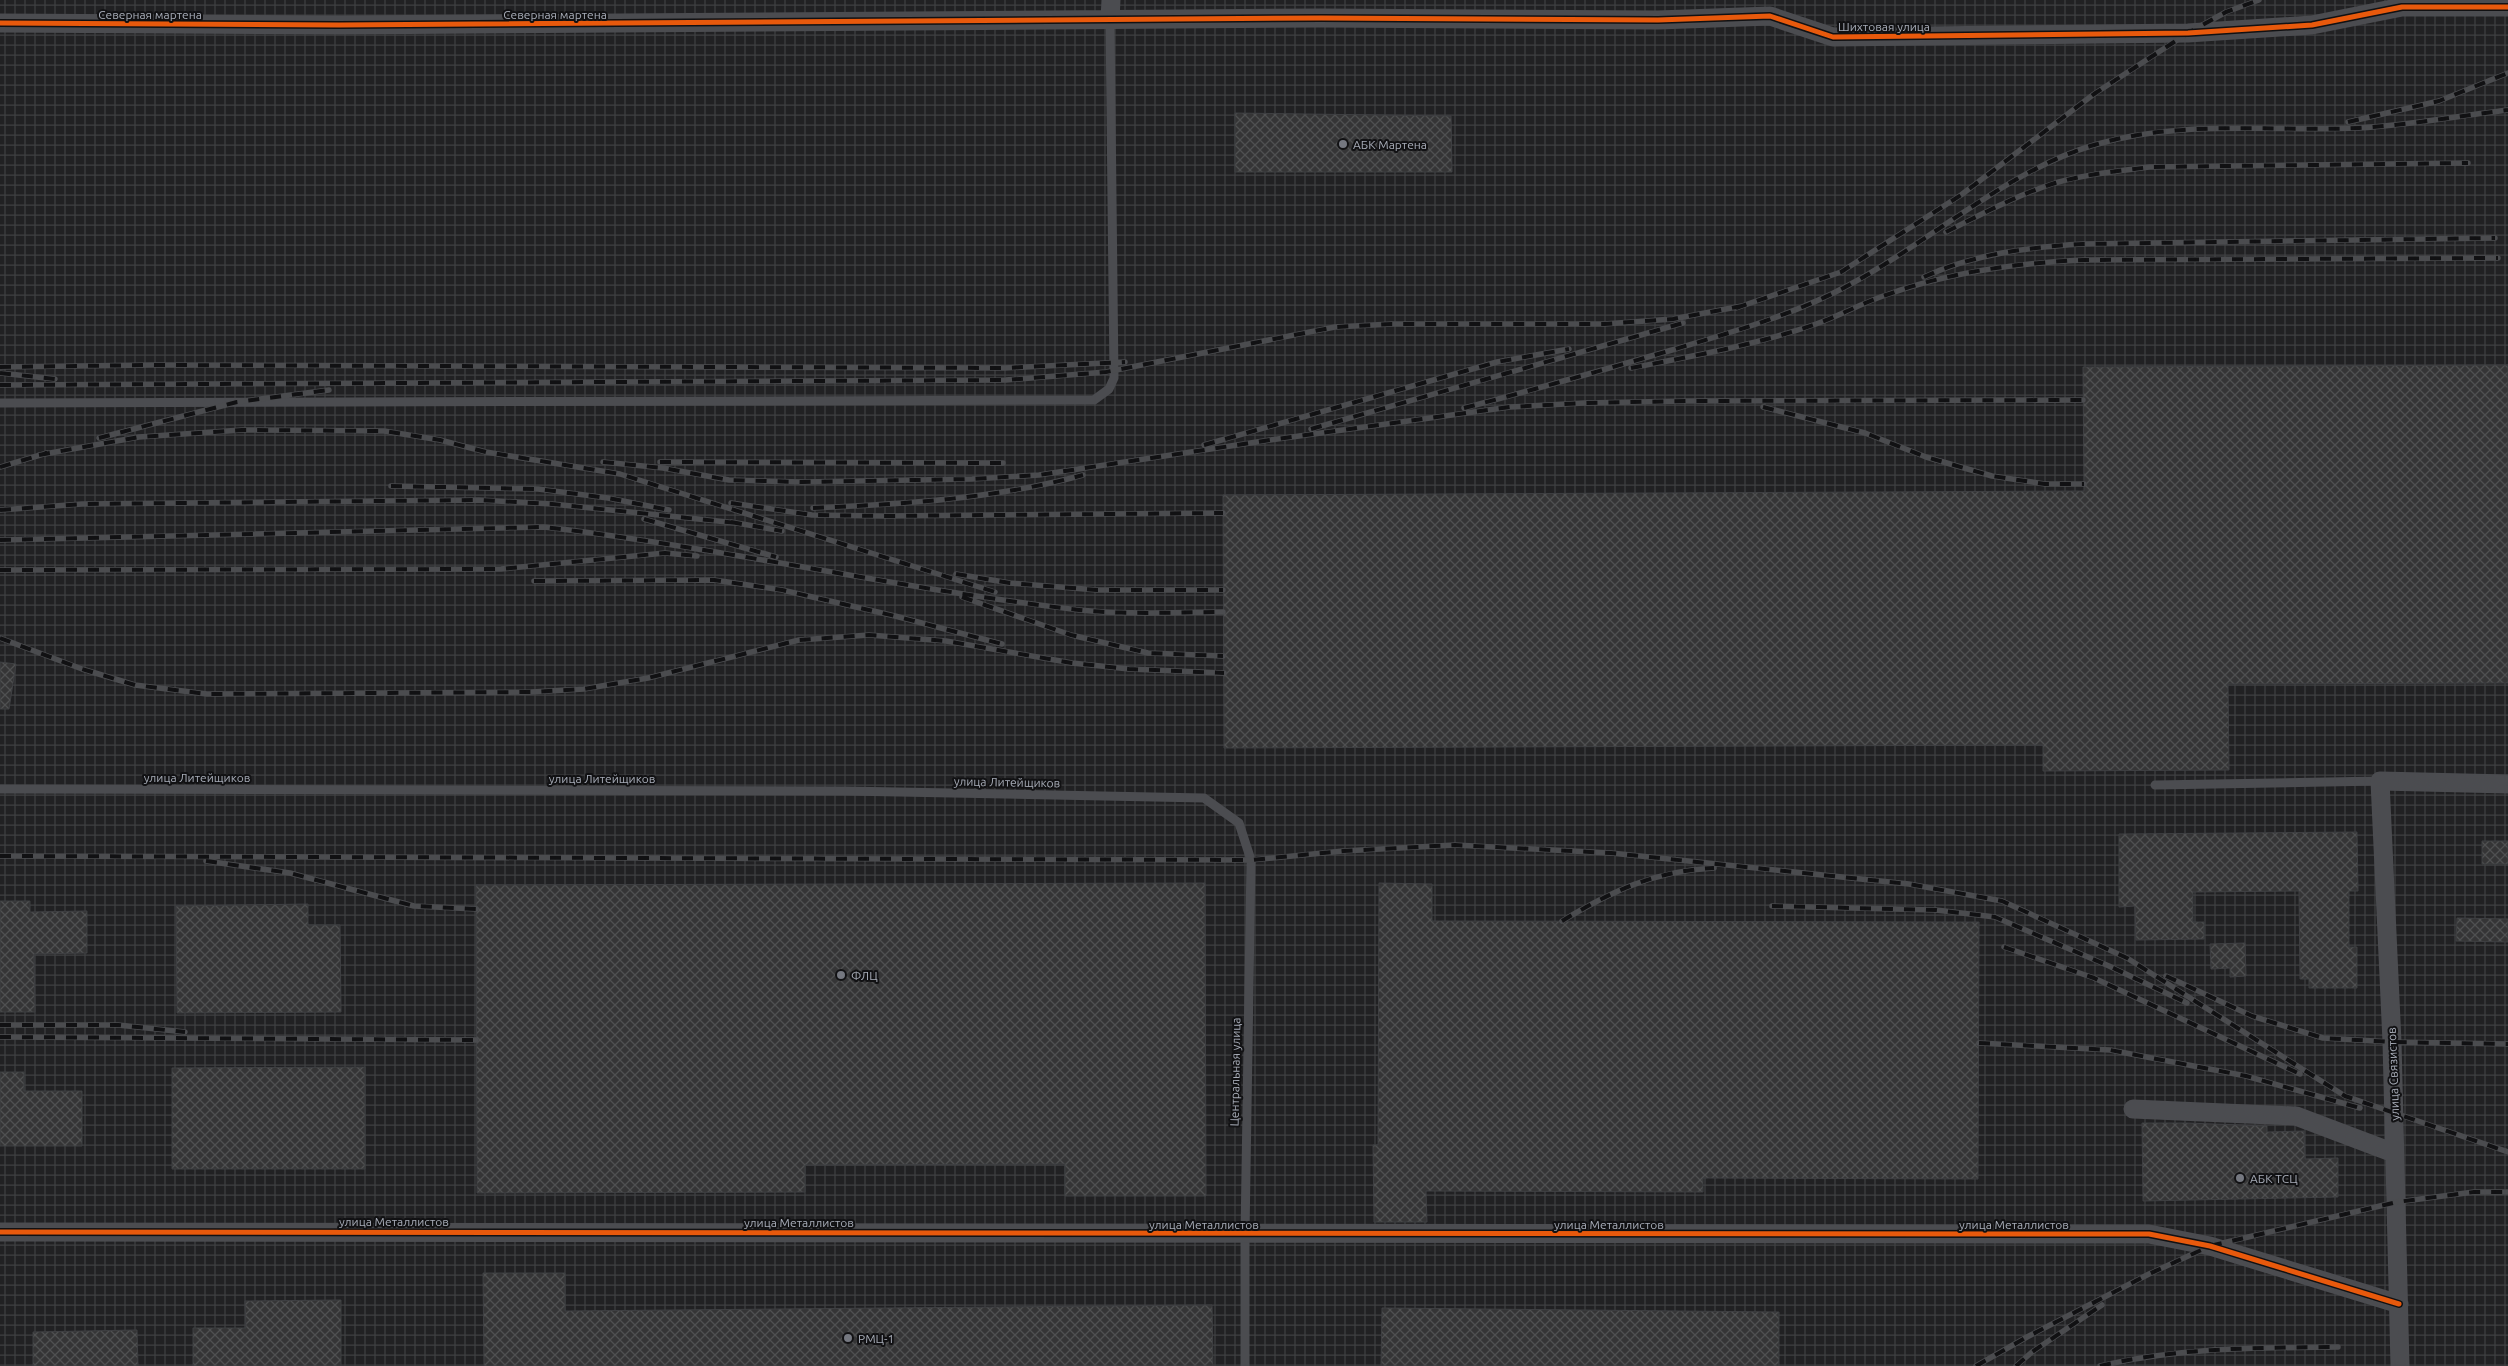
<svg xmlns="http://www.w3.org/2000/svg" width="2508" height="1366" viewBox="0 0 2508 1366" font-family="Ubuntu,sans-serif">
  <defs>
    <pattern id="industrial-grid" width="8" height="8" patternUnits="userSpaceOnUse" patternTransform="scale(1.25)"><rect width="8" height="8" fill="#212123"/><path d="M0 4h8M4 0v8" fill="none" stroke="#3e3f41"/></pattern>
    <pattern id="building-cross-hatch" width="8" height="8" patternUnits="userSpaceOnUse" patternTransform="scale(1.25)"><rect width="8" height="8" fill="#353536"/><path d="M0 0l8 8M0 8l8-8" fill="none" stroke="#4f5051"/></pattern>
  </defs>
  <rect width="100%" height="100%" fill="#171717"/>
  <path fill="url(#industrial-grid)" d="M 0,0 L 2508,0 L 2508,1366 L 0,1366 Z"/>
  <path fill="url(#building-cross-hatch)" stroke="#3f4043" d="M 1235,113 L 1451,116 L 1452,172 L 1235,172 Z
    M 2508,365 L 2508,683 L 2228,684 L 2229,770 L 2043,771 L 2043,745 L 1224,748 L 1223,495 L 2084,491 L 2083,367 Z
    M 0,662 L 16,664 L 9,709 L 0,709 Z
    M 2357,832 L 2358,891 L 2349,891 L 2349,947 L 2357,947 L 2357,988 L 2309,988 L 2309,979 L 2300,979 L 2299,891 L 2193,892 L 2193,922 L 2204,922 L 2204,939 L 2136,940 L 2135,906 L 2119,907 L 2119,834 Z
    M 2482,841 L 2508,841 L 2508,864 L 2482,864 Z
    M 1205,883 L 1206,1196 L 1065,1196 L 1065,1164 L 805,1165 L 805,1192 L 477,1193 L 476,885 Z
    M 1379,883 L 1432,884 L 1432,921 L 1979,922 L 1978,1179 L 1703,1178 L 1703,1192 L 1426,1191 L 1427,1222 L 1374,1222 L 1373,1145 L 1378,1145 Z
    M 0,901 L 30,901 L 30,912 L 87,911 L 87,953 L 34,954 L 35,1012 L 0,1012 Z
    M 308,904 L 308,925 L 340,925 L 341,1012 L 177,1013 L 176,906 Z
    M 2457,918 L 2508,919 L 2508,942 L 2456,941 Z
    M 2245,943 L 2246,976 L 2230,977 L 2230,968 L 2211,969 L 2210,944 Z
    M 365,1067 L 365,1169 L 172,1169 L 172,1068 Z
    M 0,1072 L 24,1072 L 24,1091 L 82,1091 L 82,1146 L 0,1146 Z
    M 2142,1123 L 2186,1123 L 2267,1126 L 2267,1132 L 2304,1131 L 2305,1159 L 2338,1158 L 2338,1197 L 2143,1201 Z
    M 483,1273 L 565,1273 L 565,1311 L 1212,1305 L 1213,1366 L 484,1366 Z
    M 341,1300 L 341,1366 L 193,1366 L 193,1328 L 246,1328 L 245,1301 Z
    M 1382,1308 L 1779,1312 L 1779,1366 L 1381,1366 Z
    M 137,1330 L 138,1366 L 33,1366 L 33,1332 Z"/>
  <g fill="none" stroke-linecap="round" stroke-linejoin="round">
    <path stroke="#4b4c50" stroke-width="9" d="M 0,403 L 1094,400 L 1109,389 L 1114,378 L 1110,19
      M 2155,785 L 2380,781
      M 0,789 L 846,791 L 1204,798 L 1239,823 L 1251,860 L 1245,1234 L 1245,1366"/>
    <path stroke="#4b4c50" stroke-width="19" d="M 1110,19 L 1111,0
      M 0,23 L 339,25 L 1321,18 L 1658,20 L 1770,16 L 1833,37 L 2188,33 L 2312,25 L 2402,7 L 2508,7
      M 2133,1109 L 2296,1116 L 2394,1153
      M 0,1232 L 2149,1234 L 2210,1246 L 2399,1304
      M 2400,1366 L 2392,1042 L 2380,781 L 2508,784"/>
    <defs>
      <path id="rail" d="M 2348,122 L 2439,101 L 2508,73
        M 1946,232 C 1982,214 2017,195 2055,183 C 2086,174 2119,171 2150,167 L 2468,163
        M 1924,277 C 1973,254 2030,247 2083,244 L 2495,238
        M 1736,308 L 1841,272 L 1961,195 L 2094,94 L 2188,33 L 2226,12 L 2259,0
        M 0,367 L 152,365 L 1005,368 L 1125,362
        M 1631,368 C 1693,356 1756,345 1816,324 C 1839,316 1862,303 1886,295 C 1949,272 2017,263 2083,260 L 2498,258
        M 0,373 L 55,379
        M 0,385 L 1006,380 L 1106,372 L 1335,327 L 1392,324 L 1604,324 L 1673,319 L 1742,306
        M 1763,407 L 1865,433 L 1926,457 L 1992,476 L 2045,484 L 2084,484
        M 1464,408 C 1533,390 1603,370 1672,350 C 1732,332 1794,315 1849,285 C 1930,242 2006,171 2094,145 C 2181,119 2271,132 2359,128 C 2410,125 2458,116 2508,110
        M 1311,429 L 1683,323
        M 99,438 L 237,402 L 329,390
        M 1204,445 L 1497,362 L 1569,349
        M 39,455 L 139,437 L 242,430 L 384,431 L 440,440 L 486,452 L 620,474 L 995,592
        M 603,462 L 663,468 L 729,480 L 802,482 L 972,479 L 1039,475 L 1270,440 L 1510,407 L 1584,403 L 1686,401 L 2083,400
        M 660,462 L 1003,463
        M 0,467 L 47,453
        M 391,486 L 538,489 L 608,498 L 669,510
        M 731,503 L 812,515 L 883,516 L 1223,513
        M 813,508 C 903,504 995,499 1083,475
        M 0,510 L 82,504 L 479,500 L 552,504 L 737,523
        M 644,519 L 776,557
        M 731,522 L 782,531
        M 0,540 L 544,527 C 724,548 900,589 1079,610 C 1127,615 1176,612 1223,612
        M 0,570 L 501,569 L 665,553 L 697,556
        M 956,574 L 1010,583 L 1097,590 L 1223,590
        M 534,581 L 714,580 L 782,590 L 895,616 L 1002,644
        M 962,597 L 1071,635 L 1148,653 L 1223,656
        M 0,638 L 82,669 L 135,685 L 207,694 L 531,692 L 584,689 L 648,678 L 799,640 L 869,635 L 946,641 L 1072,663 L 1129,669 L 1224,673
        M 0,856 L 1251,860 L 1343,851 L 1455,845 L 1611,853 L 1909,884 L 2002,901 L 2127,958 L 2345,1096 L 2508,1152
        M 206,861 L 290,873 L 414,906 L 476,909
        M 1772,906 L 1936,910 L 1995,917 L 2109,966 L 2187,1003
        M 1562,921 C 1612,891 1654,871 1714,868
        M 2004,947 L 2094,978 L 2300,1074
        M 2166,976 L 2252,1016 L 2323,1038 L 2392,1042 L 2508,1044
        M 0,1025 L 118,1025 L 185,1032
        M 0,1037 L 476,1040
        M 1979,1043 L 2110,1050 L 2246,1076 L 2360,1108
        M 1976,1366 L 2027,1337 L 2149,1274 L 2210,1246 L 2397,1202 L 2474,1192 L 2508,1192
        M 2016,1366 L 2032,1352 L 2102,1305
        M 2100,1366 C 2180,1347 2256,1348 2338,1347"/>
    </defs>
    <use href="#rail" stroke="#4b4c4f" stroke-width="5.5"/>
    <use href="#rail" stroke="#111113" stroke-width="4" stroke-dasharray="11" stroke-linecap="butt"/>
    <defs>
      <path id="cycleway" d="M 0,23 L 339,25 L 1321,18 L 1658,20 L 1770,16 L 1833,37 L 2188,33 L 2312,25 L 2402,7 L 2508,7
        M 0,1232 L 2149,1234 L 2210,1246 L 2399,1304"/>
    </defs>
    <use href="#cycleway" stroke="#111113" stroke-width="8"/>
    <use href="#cycleway" stroke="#e8590c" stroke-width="5"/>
  </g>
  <g fill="#757880" stroke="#111113" stroke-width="2">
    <circle cx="1343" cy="144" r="5"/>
    <circle cx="841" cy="975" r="5"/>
    <circle cx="2240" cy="1178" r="5"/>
    <circle cx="848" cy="1338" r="5"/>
  </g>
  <g text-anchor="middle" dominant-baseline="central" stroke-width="4" stroke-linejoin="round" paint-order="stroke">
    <g font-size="12" fill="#a8adb8" stroke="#111113">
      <text x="150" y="14">Северная мартена</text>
      <text x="555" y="14">Северная мартена</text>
      <text x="1884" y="26">Шихтовая улица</text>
      <text x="197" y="777">улица Литейщиков</text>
      <text x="602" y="778">улица Литейщиков</text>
      <text transform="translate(1007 782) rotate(1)">улица Литейщиков</text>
      <text transform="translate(1235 1072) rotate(-89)">Центральная улица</text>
      <text transform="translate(2393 1074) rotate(-92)">улица Связистов</text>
      <text x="394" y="1221">улица Металлистов</text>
      <text x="799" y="1222">улица Металлистов</text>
      <text x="1204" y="1224">улица Металлистов</text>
      <text x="1609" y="1224">улица Металлистов</text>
      <text x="2014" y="1224">улица Металлистов</text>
    </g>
    <g font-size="12" fill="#a8adb8" stroke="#111113" text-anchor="start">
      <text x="1353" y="144">АБК Мартена</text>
      <text x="851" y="975">ФЛЦ</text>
      <text x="2250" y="1178">АБК ТСЦ</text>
      <text x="858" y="1338">РМЦ-1</text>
    </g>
  </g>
</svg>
